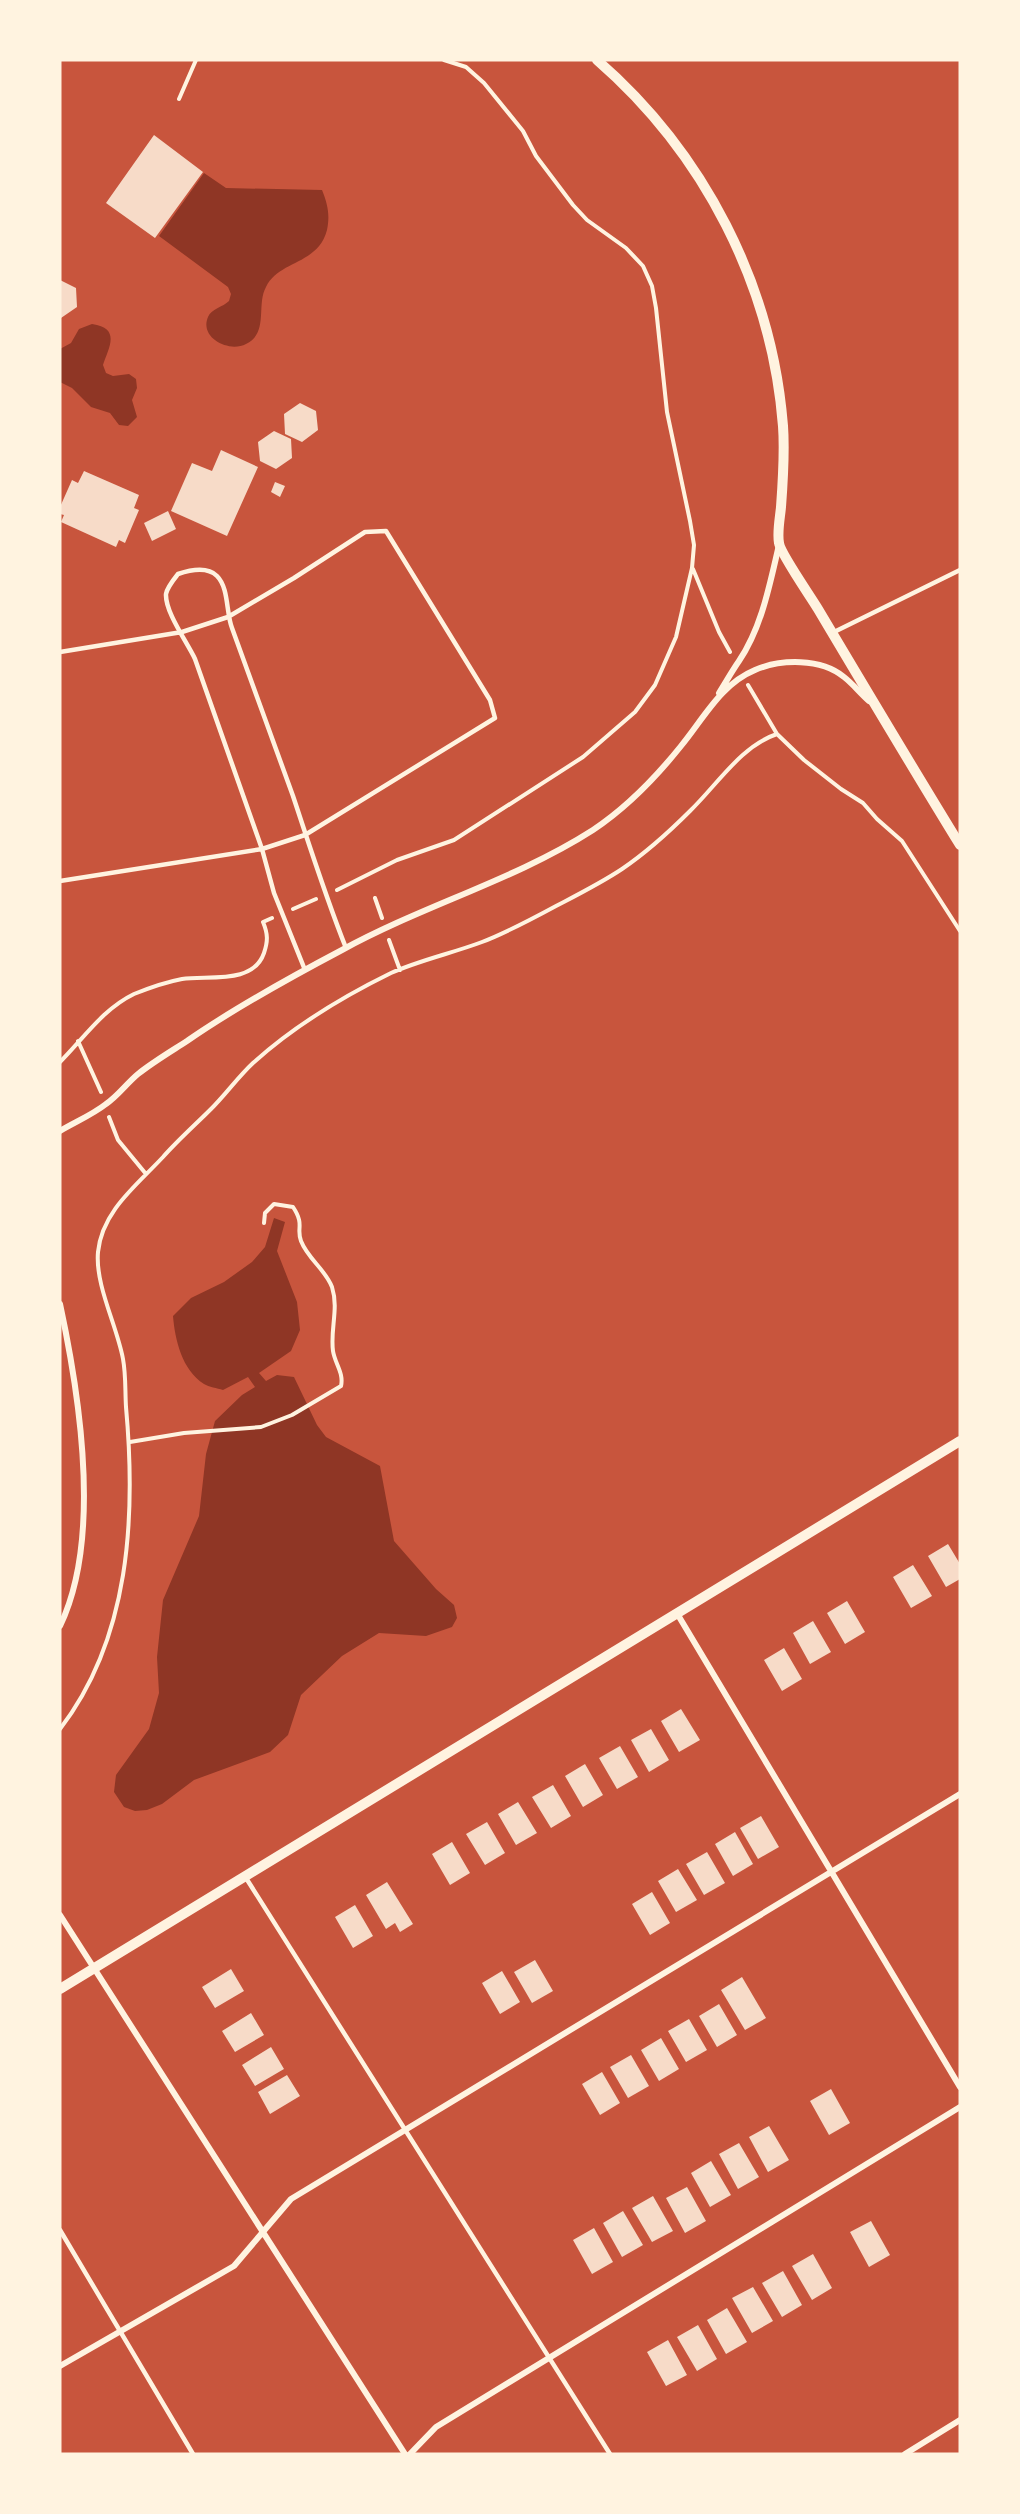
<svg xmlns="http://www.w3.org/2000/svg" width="1020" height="2514" viewBox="0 0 1020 2514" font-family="Arial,sans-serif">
  <rect width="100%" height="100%" fill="#c8553d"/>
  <path fill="#8f3625" d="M 204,173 L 226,188 L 322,190 C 328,205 330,215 327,230 C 318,265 279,260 266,287 C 256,305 269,333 246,344 C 229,353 199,338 208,317 C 211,309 223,307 229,301 L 231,294 L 228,287 L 159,236 Z
    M 92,324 C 122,328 108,349 103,365 L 106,373 L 113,376 L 129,374 L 136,379 L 137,388 L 132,400 L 137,417 L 128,426 L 119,425 L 110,413 L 91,407 L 72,388 L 60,382 L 60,349 L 71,343 L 79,329 Z
    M 274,1218 L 285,1222 L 277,1251 L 297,1302 L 300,1330 L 291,1351 L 259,1373 L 266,1381 L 277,1375 L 294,1377 L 317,1425 L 326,1437 L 380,1466 L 394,1541 L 436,1589 L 454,1605 L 457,1618 L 452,1627 L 426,1636 L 379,1633 L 342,1656 L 301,1695 L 288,1735 L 270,1752 L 194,1780 L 162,1804 L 147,1810 L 135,1811 L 124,1807 L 114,1792 L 116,1775 L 149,1729 L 159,1693 L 157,1657 L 163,1600 L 199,1516 L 206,1454 L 215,1421 L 242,1395 L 255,1387 L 248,1377 L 223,1390 C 217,1388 209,1387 204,1384 C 182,1370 175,1340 173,1316 L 191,1298 L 224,1282 L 252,1262 L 265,1247 Z"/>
  <path fill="#f7dbc8" d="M 154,135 L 203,172 L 155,238 L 106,203 Z
    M 60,280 L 76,288 L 77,307 L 61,318 Z
    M 300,403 L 316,411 L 318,430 L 302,442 L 285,434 L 284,414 Z
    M 274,431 L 291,439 L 292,458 L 276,469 L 260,461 L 258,442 Z
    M 221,450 L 258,467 L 227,536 L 171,511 L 192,463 L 212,471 Z
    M 84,471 L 139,495 L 134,508 L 139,510 L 125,543 L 119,540 L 116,547 L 61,522 L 64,515 L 60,514 L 60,507 L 72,480 L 78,483 Z
    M 275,482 L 285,486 L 280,497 L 271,492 Z
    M 168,511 L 176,529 L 152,541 L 144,523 Z
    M 948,1544 L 960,1564 L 960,1579 L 946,1587 L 928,1556 Z
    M 913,1565 L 932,1596 L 911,1608 L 893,1577 Z
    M 847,1601 L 865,1632 L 845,1644 L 827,1613 Z
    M 813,1621 L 831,1652 L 810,1664 L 793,1633 Z
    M 784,1648 L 802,1679 L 782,1691 L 764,1660 Z
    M 681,1709 L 700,1740 L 679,1752 L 661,1721 Z
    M 651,1729 L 669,1760 L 649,1772 L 631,1740 Z
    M 620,1746 L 638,1777 L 617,1789 L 599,1758 Z
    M 585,1764 L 603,1795 L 583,1807 L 565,1776 Z
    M 553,1785 L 571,1816 L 551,1828 L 532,1797 Z
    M 518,1802 L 537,1833 L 516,1845 L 498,1814 Z
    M 761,1816 L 779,1847 L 758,1859 L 740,1828 Z
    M 487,1822 L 505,1853 L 485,1865 L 466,1834 Z
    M 735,1832 L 753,1864 L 733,1876 L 715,1844 Z
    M 452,1842 L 470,1873 L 450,1885 L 432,1854 Z
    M 707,1852 L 725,1883 L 704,1895 L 686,1864 Z
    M 678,1869 L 697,1900 L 676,1912 L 658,1881 Z
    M 387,1882 L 413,1924 L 400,1932 L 395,1923 L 386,1929 L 366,1895 Z
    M 652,1892 L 670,1923 L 650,1935 L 632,1904 Z
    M 355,1905 L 373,1936 L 353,1948 L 335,1917 Z
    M 535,1960 L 553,1991 L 532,2003 L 514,1972 Z
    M 231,1969 L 244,1991 L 215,2008 L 202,1987 Z
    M 502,1971 L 520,2002 L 500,2014 L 482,1983 Z
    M 742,1977 L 766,2018 L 745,2030 L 721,1990 Z
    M 719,2004 L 737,2035 L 717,2047 L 699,2016 Z
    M 251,2013 L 264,2035 L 235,2052 L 222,2031 Z
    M 689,2019 L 707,2050 L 686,2062 L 668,2031 Z
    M 661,2038 L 679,2069 L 659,2081 L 641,2050 Z
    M 271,2047 L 284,2069 L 255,2086 L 242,2065 Z
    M 631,2055 L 649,2086 L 628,2098 L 610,2067 Z
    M 602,2072 L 620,2103 L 600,2115 L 582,2084 Z
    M 287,2075 L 300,2096 L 270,2114 L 258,2092 Z
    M 831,2089 L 850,2123 L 829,2135 L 810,2101 Z
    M 769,2126 L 789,2160 L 768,2172 L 749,2137 Z
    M 739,2143 L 759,2177 L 738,2189 L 719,2154 Z
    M 711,2161 L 731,2195 L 710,2207 L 691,2173 Z
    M 687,2187 L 706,2221 L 685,2233 L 666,2198 Z
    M 653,2196 L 673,2231 L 652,2242 L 632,2208 Z
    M 623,2211 L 643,2245 L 622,2257 L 603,2223 Z
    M 871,2221 L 890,2255 L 869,2267 L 850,2232 Z
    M 594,2228 L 613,2262 L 592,2274 L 573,2240 Z
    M 813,2254 L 832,2288 L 812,2300 L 792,2266 Z
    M 783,2271 L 802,2305 L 782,2317 L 762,2283 Z
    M 753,2287 L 773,2321 L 752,2333 L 732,2298 Z
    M 727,2308 L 747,2342 L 726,2354 L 707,2320 Z
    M 698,2325 L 717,2359 L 697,2371 L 677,2337 Z
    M 668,2340 L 687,2375 L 666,2386 L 647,2352 Z"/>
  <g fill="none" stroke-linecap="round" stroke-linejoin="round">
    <path stroke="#fff3e0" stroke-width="4" d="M 179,99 L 196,60
      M 693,569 L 719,632 L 730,652
      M 748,685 L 777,734 L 804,760 L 841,789 L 863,803 L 877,819 L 902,841 L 960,931
      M 337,890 L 397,860 L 454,840 L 583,757 L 635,712 L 655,685 L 676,637 L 692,568 L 694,545 L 690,521 L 667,412 L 656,308 L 652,286 L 643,266 L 626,248 L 587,220 L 573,205 L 536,156 L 523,131 L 484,83 L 466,67 L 444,60
      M 375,898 L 382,918
      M 293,909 L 316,899
      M 389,940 L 400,970
      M 78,1041 L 101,1092
      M 60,1062 C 84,1038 103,1009 134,994 C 149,988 166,982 182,979 C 208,975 253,985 264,953 C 268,941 268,934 263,922 L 272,918
      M 109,1117 L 118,1140 L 146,1174
      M 130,1442 L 184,1433 L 261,1427 L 292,1415 L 341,1386 C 344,1373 335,1364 333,1351 C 330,1329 339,1309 332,1287 C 325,1269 308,1259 301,1241 C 296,1228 305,1225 293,1207 L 274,1204 L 265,1213 L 264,1223
      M 60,1729 C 130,1638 136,1517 126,1407 C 125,1391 126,1375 123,1359 C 117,1326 95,1285 98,1252 C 102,1211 137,1185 163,1157 C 178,1140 195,1125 211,1109 C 226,1094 238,1077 253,1063 C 294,1026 342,997 391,973 C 420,960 453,953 482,942 C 508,932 532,919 556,906 C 579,894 601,883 622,869 C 647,852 670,831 690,811 C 717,785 741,746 777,734"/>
    <path stroke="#fff3e0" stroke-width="4.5" d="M 832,633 L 960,570
      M 60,652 L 182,632 L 228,617 L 294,578 L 365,532 L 386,531 L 490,700 L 495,718 L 305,835 L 262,849 L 60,881
      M 305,970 L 274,893 L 262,849 L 195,659 C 187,642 165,612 166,594 C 167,588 174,579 178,574 C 190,570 207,566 217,576 C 229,588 226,613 232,628 C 252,684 273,740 293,796 C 310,847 326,898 346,948
      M 246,1878 L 610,2454
      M 60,2230 L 193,2454"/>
    <path stroke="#fff3e0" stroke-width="6" d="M 719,693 C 726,682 732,671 739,661 C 762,627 770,583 779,545
      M 60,1131 C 75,1122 92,1115 106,1104 C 118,1096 127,1083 138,1074 C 153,1062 170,1052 187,1041 C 236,1007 289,978 342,950 C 424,905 515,880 593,830 C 626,808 657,776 681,746 C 704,718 721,684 755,670 C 781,659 821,658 844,677 C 853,684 860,693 869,701
      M 60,1304 C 80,1397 102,1539 60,1626
      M 678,1615 L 960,2087
      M 60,1915 L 405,2454
      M 60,2366 L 234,2266 L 291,2199 L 960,1794
      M 410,2454 L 436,2427 L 960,2107
      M 905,2454 L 960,2420"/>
    <path stroke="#fff3e0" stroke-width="10" d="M 597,60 C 704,153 772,285 783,426 C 785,453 783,480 781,507 C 780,518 777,532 779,543 C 780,553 811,597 818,609 C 865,688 912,767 960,845
      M 60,1989 L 960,1441"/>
  </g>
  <rect width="1020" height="2514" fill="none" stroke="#fff3e0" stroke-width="123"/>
</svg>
